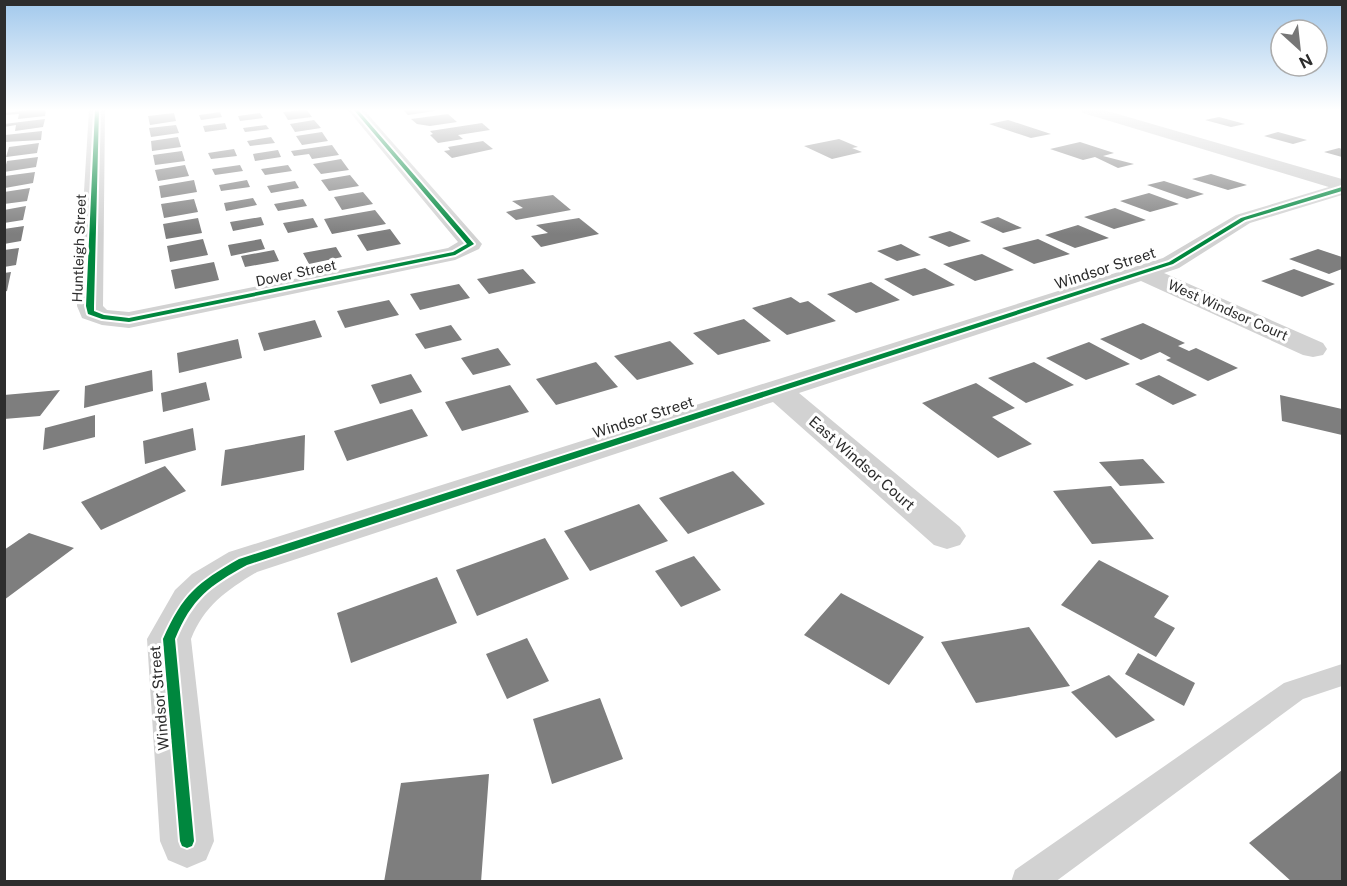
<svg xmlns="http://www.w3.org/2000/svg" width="1347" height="886" viewBox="0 0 1347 886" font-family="'Public Sans',sans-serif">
  <rect width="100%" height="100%" fill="#fff"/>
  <path fill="#7e7e7e" d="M 28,110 L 46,110 L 45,116 L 18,119 L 19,114 L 4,115 L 4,113 Z
    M 300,110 L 307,110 L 312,117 L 288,120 L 283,112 Z
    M 403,110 L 435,110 L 435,111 L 408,115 Z
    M 220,112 L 222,117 L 201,120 L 199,115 Z
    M 174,113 L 176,121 L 150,125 L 148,116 Z
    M 260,113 L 263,118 L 240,121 L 238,116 Z
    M 448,114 L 457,122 L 430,126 L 417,124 L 411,119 Z
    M 1219,117 L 1245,124 L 1231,127 L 1205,120 Z
    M 45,119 L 43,127 L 15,131 L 16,125 L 4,127 L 4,124 Z
    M 314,120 L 321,128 L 295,132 L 290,124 Z
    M 1008,120 L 1051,134 L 1031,138 L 989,124 Z
    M 225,123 L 227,129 L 205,132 L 203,126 Z
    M 482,123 L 490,130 L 458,135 L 463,139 L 438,143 L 430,135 L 433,134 L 430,131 Z
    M 176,125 L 179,133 L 151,137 L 149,128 Z
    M 266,125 L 269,129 L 245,132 L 243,128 Z
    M 42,131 L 41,140 L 5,142 L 5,135 Z
    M 322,132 L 328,141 L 302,145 L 296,136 Z
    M 1278,132 L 1307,140 L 1293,144 L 1264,136 Z
    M 178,137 L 181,147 L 152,151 L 151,141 Z
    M 271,137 L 275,143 L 250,146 L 247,141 Z
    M 839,139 L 858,147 L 852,148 L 862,152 L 832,159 L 804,146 Z
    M 483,141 L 493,149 L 452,158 L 444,151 L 450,150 L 448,147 Z
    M 1080,142 L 1114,153 L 1103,156 L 1134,164 L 1118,168 L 1095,157 L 1083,160 L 1050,149 Z
    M 39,143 L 37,153 L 6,157 L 9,147 Z
    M 332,145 L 339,155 L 312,159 L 309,154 L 294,156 L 291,151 Z
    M 1339,148 L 1342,149 L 1342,157 L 1324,152 Z
    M 234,149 L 237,156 L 211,159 L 208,153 Z
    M 278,150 L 281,157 L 255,161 L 253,154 Z
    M 182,151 L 185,161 L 155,165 L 153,155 Z
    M 38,157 L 36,167 L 4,172 L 7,161 Z
    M 341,159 L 349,170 L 321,174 L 313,164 Z
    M 185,165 L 189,176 L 158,181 L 155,170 Z
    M 240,165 L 243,171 L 215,175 L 212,169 Z
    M 288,165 L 292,171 L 265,175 L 261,169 Z
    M 35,172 L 33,183 L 5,188 L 5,176 Z
    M 1211,174 L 1247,185 L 1228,190 L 1192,179 Z
    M 350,175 L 359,186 L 329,191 L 321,180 Z
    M 194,180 L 197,192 L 161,198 L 159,186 Z
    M 247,180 L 250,187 L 221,191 L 219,185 Z
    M 295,181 L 299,188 L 271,193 L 267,186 Z
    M 1164,181 L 1204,194 L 1187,199 L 1147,185 Z
    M 30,188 L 27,201 L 4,204 L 4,192 Z
    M 363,192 L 373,204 L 342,210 L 334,197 Z
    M 1149,193 L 1179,204 L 1150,212 L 1120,201 Z
    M 553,195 L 571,210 L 516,220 L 506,212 L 523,208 L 512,201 Z
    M 253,198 L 257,205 L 226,211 L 224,203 Z
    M 194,199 L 198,212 L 164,218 L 161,204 Z
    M 303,199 L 307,206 L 278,211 L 274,204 Z
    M 26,206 L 23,220 L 4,223 L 4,210 Z
    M 1115,208 L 1146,220 L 1114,229 L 1084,217 Z
    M 375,210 L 386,224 L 332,234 L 324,219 Z
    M 261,217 L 264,225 L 233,231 L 230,222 Z
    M 998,217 L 1022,228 L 1003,233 L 980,222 Z
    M 198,218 L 202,233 L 166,239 L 163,224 Z
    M 313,218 L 318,227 L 288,233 L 283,223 Z
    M 579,218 L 599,234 L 541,247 L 531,236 L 548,233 L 536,225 Z
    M 1078,225 L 1109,238 L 1075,248 L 1045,235 Z
    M 24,226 L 21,241 L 4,244 L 4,229 Z
    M 390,229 L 401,244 L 367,251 L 357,235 Z
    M 950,231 L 971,241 L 949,247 L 928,237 Z
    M 203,239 L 208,255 L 170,262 L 167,246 Z
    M 261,239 L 265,249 L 231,256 L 228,245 Z
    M 1038,239 L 1070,254 L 1034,264 L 1002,248 Z
    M 901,244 L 921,255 L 897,261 L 877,251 Z
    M 336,247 L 342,257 L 309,264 L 303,253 Z
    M 19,248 L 16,265 L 4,267 L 4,250 Z
    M 1318,249 L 1342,257 L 1342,269 L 1329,274 L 1289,259 Z
    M 274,250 L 279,261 L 245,267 L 241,256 Z
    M 982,254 L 1014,270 L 975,281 L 943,264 Z
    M 214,262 L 219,280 L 175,289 L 171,270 Z
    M 925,268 L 955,285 L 913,296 L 884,279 Z
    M 523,269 L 536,283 L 489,294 L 477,279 Z
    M 1294,269 L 1335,284 L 1302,297 L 1261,281 Z
    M 11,272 L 7,291 L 4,292 L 4,273 Z
    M 871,282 L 900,300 L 856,313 L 827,294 Z
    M 459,284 L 470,298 L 420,310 L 410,294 Z
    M 791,297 L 800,303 L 808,301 L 836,321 L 787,335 L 752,308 Z
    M 389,300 L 399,315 L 345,328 L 337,311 Z
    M 744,319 L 771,341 L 718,355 L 693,333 Z
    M 315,320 L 322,337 L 264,351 L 258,333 Z
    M 1143,323 L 1185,343 L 1178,346 L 1189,351 L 1196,348 L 1238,368 L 1208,381 L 1166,360 L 1171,358 L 1160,352 L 1141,360 L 1100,339 Z
    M 451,325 L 462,340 L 425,349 L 415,334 Z
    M 238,339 L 242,358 L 179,373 L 177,353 Z
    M 670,341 L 694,364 L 637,380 L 614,356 Z
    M 1089,342 L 1130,364 L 1086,380 L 1046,358 Z
    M 498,348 L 511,365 L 473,375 L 461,358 Z
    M 596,362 L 618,387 L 556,405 L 536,379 Z
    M 1034,362 L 1074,385 L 1026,403 L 988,378 Z
    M 152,370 L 153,391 L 84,408 L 85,386 Z
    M 411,374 L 422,392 L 380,404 L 371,385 Z
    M 1159,375 L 1197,395 L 1173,405 L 1135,384 Z
    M 206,382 L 210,400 L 163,412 L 161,393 Z
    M 976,383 L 1015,408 L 992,417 L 1032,444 L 998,458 L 922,403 Z
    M 510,385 L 529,412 L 462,431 L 445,402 Z
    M 60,390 L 40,416 L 4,419 L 4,395 Z
    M 1280,395 L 1342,409 L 1342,435 L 1282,421 Z
    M 412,409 L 428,436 L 347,461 L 334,431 Z
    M 95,415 L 95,437 L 43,450 L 45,428 Z
    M 193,428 L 196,450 L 145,464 L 143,441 Z
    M 305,435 L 304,470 L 221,486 L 225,450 Z
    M 1143,459 L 1165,483 L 1120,486 L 1099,462 Z
    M 165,466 L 186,491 L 101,530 L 81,502 Z
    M 733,471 L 765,504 L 688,534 L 659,498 Z
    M 1111,486 L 1154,539 L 1092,544 L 1053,491 Z
    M 639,504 L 668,541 L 590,571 L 564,531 Z
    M 29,533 L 74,548 L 4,600 L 4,550 Z
    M 545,538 L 569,579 L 477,616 L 456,570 Z
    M 694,556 L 721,590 L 681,607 L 655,571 Z
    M 1099,560 L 1169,596 L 1154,617 L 1175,628 L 1156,657 L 1061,605 Z
    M 437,577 L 457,623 L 351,663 L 337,613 Z
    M 841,593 L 924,637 L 889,685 L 804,635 Z
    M 1029,627 L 1070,686 L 976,703 L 941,642 Z
    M 527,638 L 549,681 L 507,699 L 486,654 Z
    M 1138,653 L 1195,683 L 1184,706 L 1125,674 Z
    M 1109,675 L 1155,720 L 1116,738 L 1071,692 Z
    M 600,698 L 623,759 L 552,784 L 533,719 Z
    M 1342,770 L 1342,882 L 1292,882 L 1249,843 Z
    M 489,774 L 481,882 L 384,882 L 401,783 Z"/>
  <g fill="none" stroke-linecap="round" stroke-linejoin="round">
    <path fill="#d2d2d2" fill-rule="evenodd" d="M 1342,664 L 1342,686 L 1303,699 L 1055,882 L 1011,882 L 1015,870 L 1284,683 Z"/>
    <path fill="#d2d2d2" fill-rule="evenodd" d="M 89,110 L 105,110 L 103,306 L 107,310 L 129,312 L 448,248 L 458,242 L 348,110 L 364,110 L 482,244 L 479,249 L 455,260 L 129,328 L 102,325 L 82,318 L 77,306 Z
      M 1342,183 L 1342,195 L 1250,223 L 1179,268 L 1164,273 L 1323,343 L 1327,349 L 1323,355 L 1313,357 L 1303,355 L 1141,281 L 799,393 L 960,527 L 966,536 L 960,545 L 947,549 L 934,545 L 773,402 L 257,572 C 227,590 204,606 191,639 L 214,841 L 206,860 L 187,868 L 168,860 L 160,841 L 147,639 L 175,590 L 192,574 L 229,552 L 1163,258 L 1236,215 Z"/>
    <path fill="#cbcbcb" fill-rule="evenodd" d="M 1080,110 L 1104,110 L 1342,179 L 1342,191 L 1083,113 Z"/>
    <defs>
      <path id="cycleway" d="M 95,110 L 99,110 L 94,306 L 94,311 L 104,315 L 129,318 L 453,252 L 467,244 L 354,110 L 358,110 L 474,244 L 455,255 L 129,322 L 102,319 L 88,314 L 86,306 Z
        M 1342,187 L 1342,191 L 1245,220 L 1173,264 L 247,565 C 209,586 192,598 175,639 L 194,841 L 192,846 L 187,848 L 182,846 L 180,841 L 163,639 C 183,594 197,583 239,559 L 1169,262 L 1241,218 Z"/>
    </defs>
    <use href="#cycleway" stroke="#fff" stroke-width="4"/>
    <use href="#cycleway" fill="#00873e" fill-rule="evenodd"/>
  </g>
  <linearGradient id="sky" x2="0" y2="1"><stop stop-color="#a1c8ec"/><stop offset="0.47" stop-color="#fff"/><stop offset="1" stop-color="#fff" stop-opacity="0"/></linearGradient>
  <rect width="1347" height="234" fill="url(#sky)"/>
  <g text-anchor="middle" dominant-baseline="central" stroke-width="6" stroke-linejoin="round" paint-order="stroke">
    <g font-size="14" fill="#2d2d2d" stroke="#fff">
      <text transform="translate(79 248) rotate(-88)">Huntleigh Street</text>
      <text transform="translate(296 273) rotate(-12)">Dover Street</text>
      <text transform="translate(1228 310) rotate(24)">West Windsor Court</text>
    </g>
    <g font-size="15" fill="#2d2d2d" stroke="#fff">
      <text transform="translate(1105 268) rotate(-18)">Windsor Street</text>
      <text transform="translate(643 417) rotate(-18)">Windsor Street</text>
      <text transform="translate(862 463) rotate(41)">East Windsor Court</text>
      <text transform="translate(159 698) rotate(-95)">Windsor Street</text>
    </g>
  </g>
  <rect width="1347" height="886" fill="none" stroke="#2d2d2d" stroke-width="12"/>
  <g transform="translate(1299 48) rotate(153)"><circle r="28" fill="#ffffff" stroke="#ababab" stroke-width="1.5"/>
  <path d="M0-4.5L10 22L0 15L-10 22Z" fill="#767676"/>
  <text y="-9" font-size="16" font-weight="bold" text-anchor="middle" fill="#2d2d2d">N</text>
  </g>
</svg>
